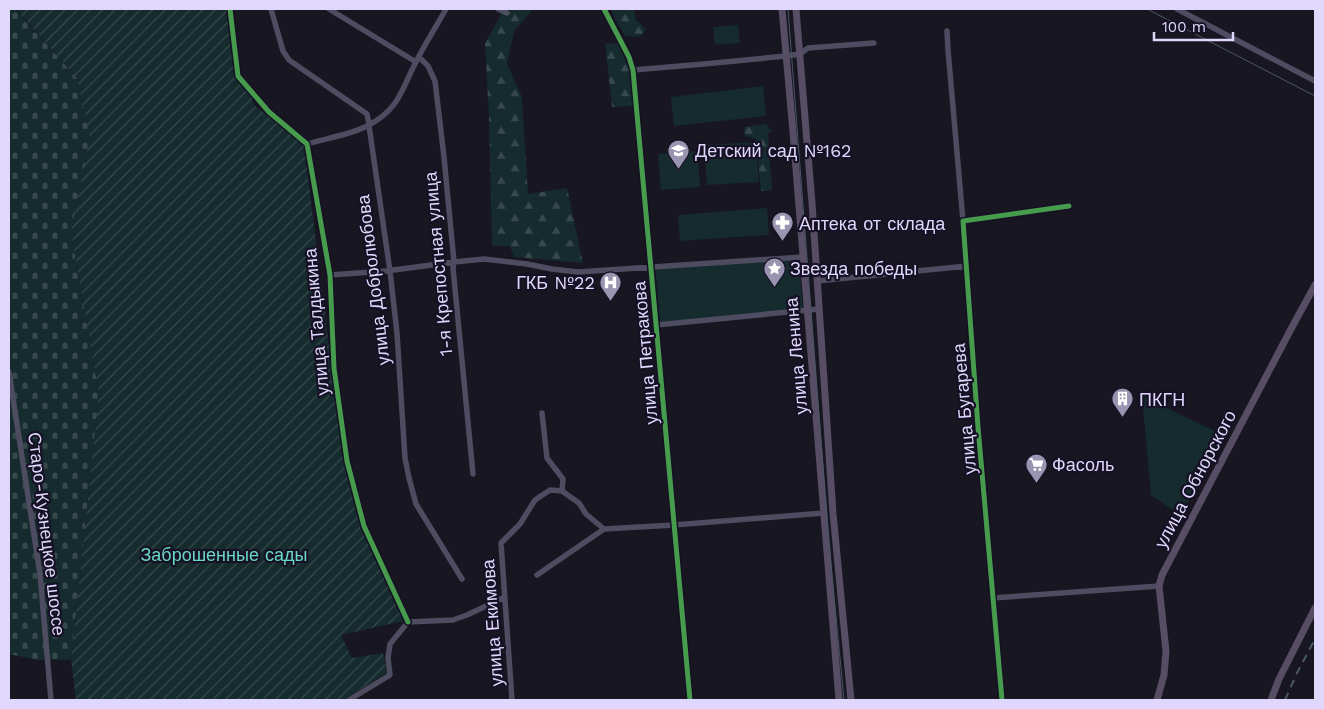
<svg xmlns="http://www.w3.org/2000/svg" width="1324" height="709" viewBox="0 0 1324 709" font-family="'Work Sans',sans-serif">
  <defs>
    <pattern id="forest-firs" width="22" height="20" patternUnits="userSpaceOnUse" patternTransform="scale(1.25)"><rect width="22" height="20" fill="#152b2d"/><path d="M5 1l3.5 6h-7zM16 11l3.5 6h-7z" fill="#37494c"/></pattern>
    <pattern id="cemetery-stones" width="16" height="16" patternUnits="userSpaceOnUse" patternTransform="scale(1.25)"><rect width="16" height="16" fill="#152b2d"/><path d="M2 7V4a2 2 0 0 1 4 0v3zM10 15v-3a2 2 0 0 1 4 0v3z" fill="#37494c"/></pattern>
    <pattern id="garden-furrows" width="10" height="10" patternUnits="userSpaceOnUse" patternTransform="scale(1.25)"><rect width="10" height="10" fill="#152b2d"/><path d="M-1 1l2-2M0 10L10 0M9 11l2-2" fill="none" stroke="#37494c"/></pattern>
  </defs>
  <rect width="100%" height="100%" fill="#181620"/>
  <path fill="url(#forest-firs)" d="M 504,9 L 533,9 L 514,31 L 507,64 L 522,97 L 528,194 L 567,188 L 583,263 L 514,257 L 510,246 L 492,246 L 489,118 L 485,44 Z
    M 611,9 L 634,9 L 636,20 L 646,29 L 640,37 L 625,36 L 615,19 Z
    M 605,43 L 618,44 L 630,70 L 633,106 L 612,107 Z
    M 766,124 L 773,132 L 768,133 L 772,190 L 761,191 L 756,139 L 745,136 L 744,127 Z"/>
  <path fill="url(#cemetery-stones)" d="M 9,9 L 15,9 L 77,78 L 91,138 L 71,232 L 99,394 L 71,660 L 37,660 L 9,654 Z"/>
  <path fill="#152b2d" d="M 738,25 L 740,43 L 715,45 L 713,27 Z
    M 763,86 L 766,116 L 674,126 L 671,97 Z
    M 756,142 L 759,182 L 707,185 L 704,145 Z
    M 698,151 L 700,187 L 661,190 L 658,154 Z
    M 767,208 L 769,235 L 680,241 L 678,215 Z
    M 799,259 L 803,310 L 660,323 L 655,268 Z
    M 1142,396 L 1223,435 L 1181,516 L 1151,495 Z"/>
  <path fill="url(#garden-furrows)" d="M 16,9 L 229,9 L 234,58 L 255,106 L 304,144 L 342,453 L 367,535 L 404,621 L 341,635 L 352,658 L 383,653 L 387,673 L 343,700 L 76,700 L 71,660 L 99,394 L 71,232 L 90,138 L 77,78 Z"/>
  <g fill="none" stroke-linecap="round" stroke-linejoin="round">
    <path stroke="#4e4c61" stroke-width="5.5" d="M 230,9 L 238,76 L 269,112 L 307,144 L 330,275 L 334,368 L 347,461 L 364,526 L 408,622
      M 271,9 L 283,51 L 289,60 L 367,114 L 368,119 L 390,271 L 397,333 L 405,458 L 409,478 L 416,504 L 462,579
      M 329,9 L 416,62
      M 498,9 L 507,13
      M 604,9 L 629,57 L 633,70 L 690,700
      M 1177,9 L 1315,81
      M 947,31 L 948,50 L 963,221
      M 419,57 L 428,66 L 435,81 L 444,157 L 454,262 L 453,268 L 473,474
      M 633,70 L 704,64 L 786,56 L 800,54 L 808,48 L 874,43
      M 307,144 C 327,138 351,135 369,125 C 400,108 401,90 416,62 C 425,44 436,27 446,9
      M 330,275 L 386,271 L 454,262 L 484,259 L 527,264 L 552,269 L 578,272 L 803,257
      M 817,281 L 967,266
      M 656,325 L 819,309
      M 9,372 L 40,574 L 51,700
      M 542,413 L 547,458 L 563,479 L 562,491
      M 537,575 L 604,529
      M 993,598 L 1159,586
      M 408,622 L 453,620 L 467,615 L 505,597
      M 349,700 L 390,675 L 388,658 L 390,644 L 408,622
      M 512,700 L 501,543 L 520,524 L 535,500 L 550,490 L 562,491 L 579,503 L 586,514 L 604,529 L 674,525 L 824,513
      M 1002,700 L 978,427 L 963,221 L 1069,206"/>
    <path stroke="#574d65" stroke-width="7" d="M 782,9 L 793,132 L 839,700
      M 796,9 L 812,203 L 833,513 L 851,700
      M 1157,700 L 1164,675 L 1166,651 L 1159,586 L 1162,575 L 1291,329 L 1315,285
      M 1271,700 L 1279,679 L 1315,608"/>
    <path stroke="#485868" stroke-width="1" d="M 788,9 L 828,533 L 844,700
      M 1147,9 L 1315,96"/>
    <path stroke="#485868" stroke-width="2" stroke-dasharray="8 6" stroke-linecap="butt" d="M 1285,700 L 1297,673 L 1315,639"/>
    <defs>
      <path id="cycleway" d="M 230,9 L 238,76 L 269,112 L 307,144 L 330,275 L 334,368 L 347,461 L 364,526 L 408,622
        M 604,9 L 629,57 L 633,70 L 690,700
        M 1002,700 L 978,427 L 963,221 L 1069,206"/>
    </defs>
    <use href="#cycleway" stroke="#161125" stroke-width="8"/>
    <use href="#cycleway" stroke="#469c4c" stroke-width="5"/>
  </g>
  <defs>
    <symbol id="school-pin" viewBox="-11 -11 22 30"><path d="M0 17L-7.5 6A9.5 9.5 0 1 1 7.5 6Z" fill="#9994af" stroke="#161125"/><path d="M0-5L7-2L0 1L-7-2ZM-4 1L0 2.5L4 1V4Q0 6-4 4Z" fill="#fff"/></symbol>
    <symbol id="pharmacy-pin" viewBox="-11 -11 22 30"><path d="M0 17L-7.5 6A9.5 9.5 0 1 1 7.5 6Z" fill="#9994af" stroke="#161125"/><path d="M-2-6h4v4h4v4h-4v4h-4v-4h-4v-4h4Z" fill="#fff"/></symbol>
    <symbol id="sight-pin" viewBox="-11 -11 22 30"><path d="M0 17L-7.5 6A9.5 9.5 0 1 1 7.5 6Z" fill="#9994af" stroke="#161125"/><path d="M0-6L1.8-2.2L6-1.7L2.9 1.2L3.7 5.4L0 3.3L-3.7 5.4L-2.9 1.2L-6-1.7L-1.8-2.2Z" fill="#fff"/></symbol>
    <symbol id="hospital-pin" viewBox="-11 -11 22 30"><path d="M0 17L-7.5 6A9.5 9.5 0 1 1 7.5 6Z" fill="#9994af" stroke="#161125"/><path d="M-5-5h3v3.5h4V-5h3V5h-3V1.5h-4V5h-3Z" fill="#fff"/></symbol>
    <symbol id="building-pin" viewBox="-11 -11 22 30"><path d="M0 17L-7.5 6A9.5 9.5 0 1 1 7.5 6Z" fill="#9994af" stroke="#161125"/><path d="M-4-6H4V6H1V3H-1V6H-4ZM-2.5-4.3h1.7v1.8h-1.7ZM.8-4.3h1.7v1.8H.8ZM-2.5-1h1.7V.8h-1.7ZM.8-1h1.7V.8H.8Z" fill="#fff"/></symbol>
    <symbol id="supermarket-pin" viewBox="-11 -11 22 30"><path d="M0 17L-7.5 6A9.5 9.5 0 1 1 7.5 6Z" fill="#9994af" stroke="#161125"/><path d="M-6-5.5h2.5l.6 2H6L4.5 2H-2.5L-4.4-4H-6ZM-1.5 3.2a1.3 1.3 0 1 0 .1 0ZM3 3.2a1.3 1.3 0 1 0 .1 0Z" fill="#fff"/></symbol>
  </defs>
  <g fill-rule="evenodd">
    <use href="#school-pin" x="666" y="138" width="25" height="34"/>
    <use href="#pharmacy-pin" x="770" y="210" width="25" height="34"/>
    <use href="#sight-pin" x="762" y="256" width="25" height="34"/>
    <use href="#hospital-pin" x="598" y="270" width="25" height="34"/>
    <use href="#building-pin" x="1110" y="386" width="25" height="34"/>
    <use href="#supermarket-pin" x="1024" y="452" width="25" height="34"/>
  </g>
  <g text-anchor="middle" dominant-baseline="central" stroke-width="4.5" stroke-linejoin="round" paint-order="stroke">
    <g font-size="18" fill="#dfd8fc" stroke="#161125" text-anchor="start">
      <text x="695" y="150">Детский сад №162</text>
      <text x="799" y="223">Аптека от склада</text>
      <text x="790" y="268">Звезда победы</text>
      <text x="595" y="282" text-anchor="end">ГКБ №22</text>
      <text x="1139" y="399">ПКГН</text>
      <text x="1052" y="464">Фасоль</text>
    </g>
    <g font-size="18" fill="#dfd8fc" stroke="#161125">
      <text transform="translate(438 264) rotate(-95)">1-я Крепостная улица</text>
      <text transform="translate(373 280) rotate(-97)">улица Добролюбова</text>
      <text transform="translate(316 322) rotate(-95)">улица Талдыкина</text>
      <text transform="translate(645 353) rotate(-95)">улица Петракова</text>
      <text transform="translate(796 356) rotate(-95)">улица Ленина</text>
      <text transform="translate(964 409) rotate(-95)">улица Бугарева</text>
      <text transform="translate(1195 479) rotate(-62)">улица Обнорского</text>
      <text transform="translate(47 534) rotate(83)">Старо-Кузнецкое шоссе</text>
      <text transform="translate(492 623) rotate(-94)">улица Екимова</text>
    </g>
    <g font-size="18" fill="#69d7c3" stroke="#161125">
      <text x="224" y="554">Заброшенные сады</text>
    </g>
  </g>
  <rect width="1324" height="709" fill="none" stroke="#dfd8fc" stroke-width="20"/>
  <path d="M1154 32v8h79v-8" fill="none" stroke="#dfd8fc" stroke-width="2.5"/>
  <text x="1162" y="32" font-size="15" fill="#dfd8fc" stroke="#161125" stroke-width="4" paint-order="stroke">100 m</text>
</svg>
